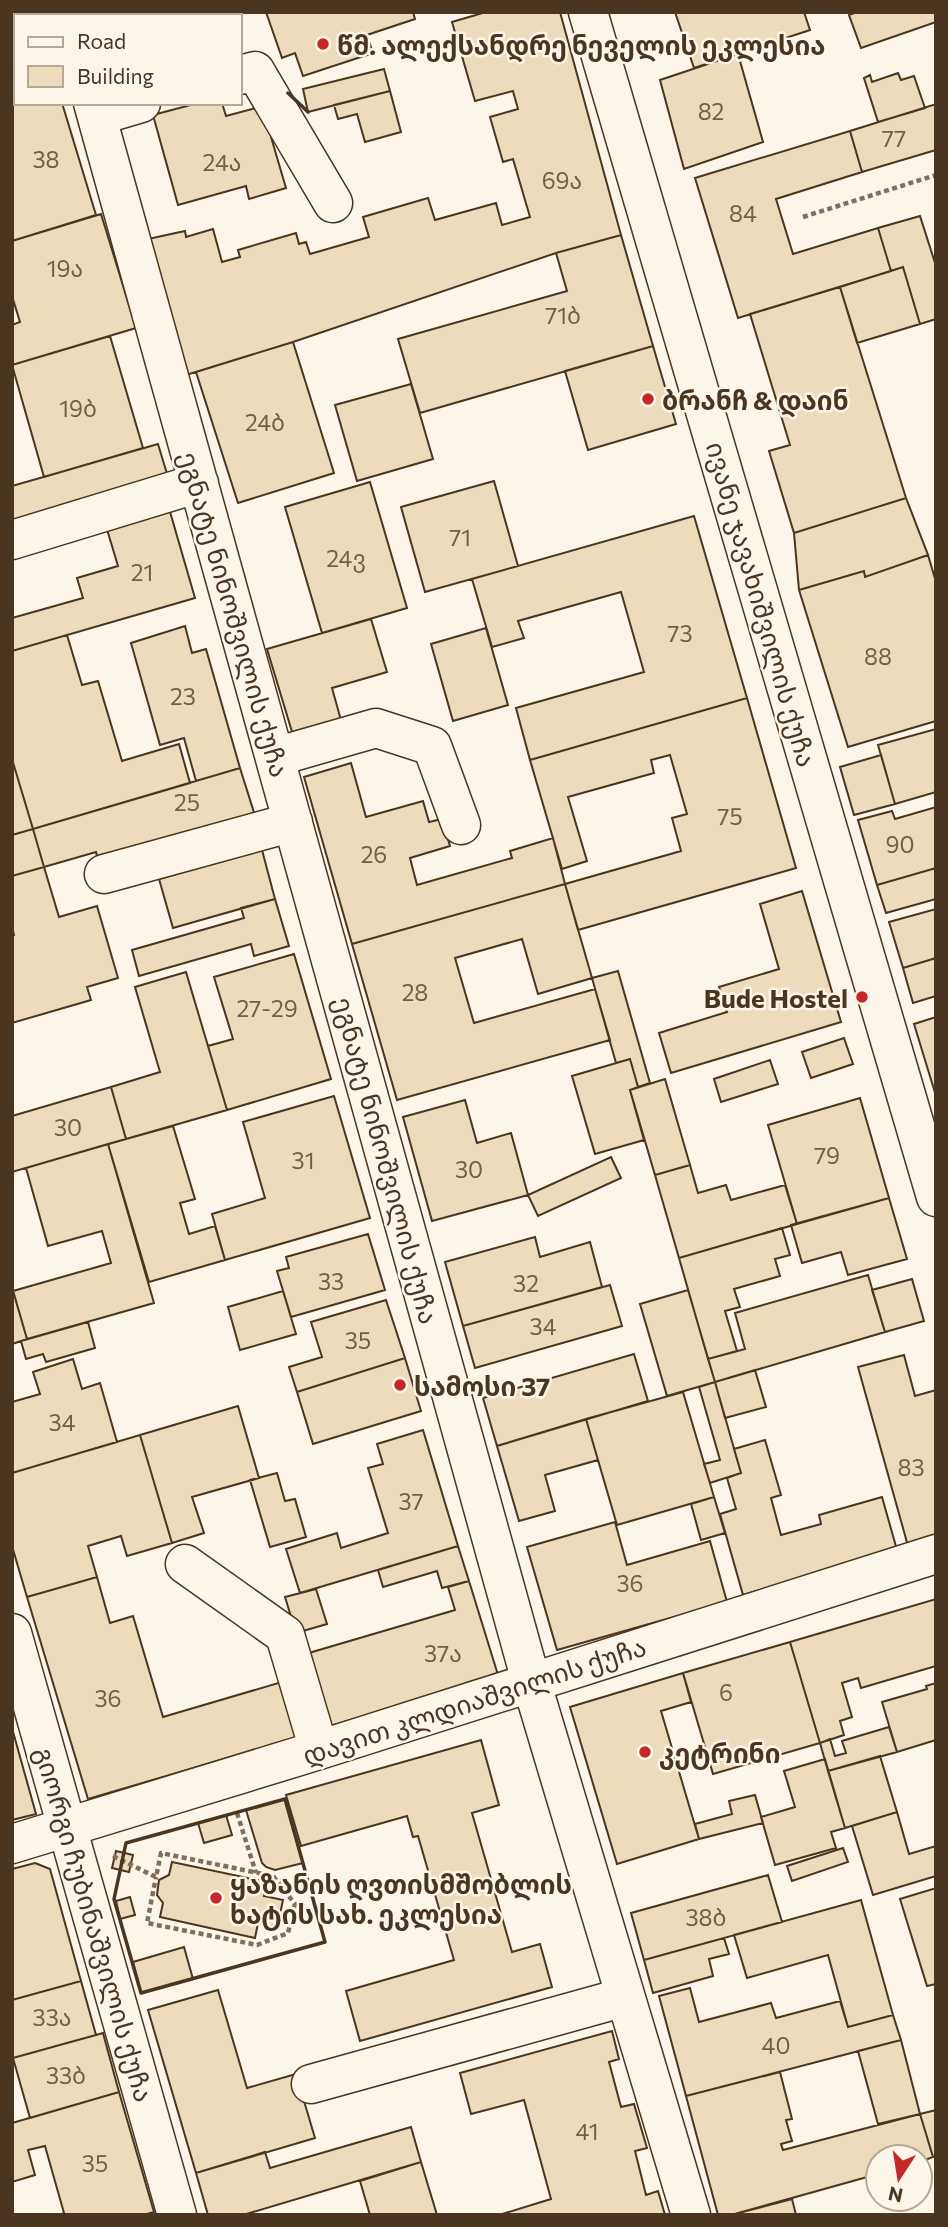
<svg xmlns="http://www.w3.org/2000/svg" width="948" height="2227" viewBox="0 0 948 2227" font-family="Commissioner,'Noto Sans Georgian',sans-serif">
  <rect width="100%" height="100%" fill="#fbf6e9"/>
  <path fill="#ecdcbc" stroke="#4a3520" stroke-width="2" d="M 266,12 L 413,12 L 415,19 L 367,35 L 373,53 L 303,76 L 295,53 L 282,58 Z
    M 486,12 L 560,12 L 621,235 L 556,253 L 293,342 L 186,375 L 148,239 L 185,231 L 186,237 L 213,229 L 222,262 L 240,257 L 238,250 L 296,233 L 299,244 L 306,242 L 310,254 L 369,237 L 363,217 L 428,198 L 435,220 L 496,203 L 502,225 L 530,217 L 513,159 L 503,162 L 490,117 L 518,109 L 513,91 L 475,101 L 452,22 Z
    M 675,12 L 804,12 L 810,30 L 694,68 Z
    M 857,12 L 936,12 L 936,22 L 861,48 L 849,15 Z
    M 16,41 L 16,103 L 62,103 L 96,215 L 12,241 L 12,42 Z
    M 738,54 L 763,142 L 684,169 L 660,80 Z
    M 384,69 L 390,91 L 308,112 L 303,89 Z
    M 898,73 L 901,80 L 914,76 L 925,108 L 878,122 L 864,78 L 870,75 L 872,82 Z
    M 390,91 L 401,132 L 365,142 L 357,114 L 338,119 L 334,105 Z
    M 198,103 L 222,103 L 226,116 L 271,104 L 280,134 L 271,137 L 286,188 L 249,199 L 246,186 L 178,205 L 153,115 Z
    M 936,104 L 936,150 L 862,172 L 850,131 Z
    M 850,131 L 862,172 L 776,199 L 793,254 L 878,228 L 891,271 L 738,318 L 695,178 Z
    M 101,214 L 136,328 L 12,365 L 12,325 L 20,322 L 12,296 L 12,241 Z
    M 920,216 L 936,266 L 936,319 L 920,324 L 903,267 L 891,271 L 878,228 Z
    M 621,235 L 653,346 L 420,413 L 398,339 L 567,291 L 556,253 Z
    M 903,267 L 920,324 L 857,343 L 840,287 Z
    M 840,287 L 906,498 L 794,533 L 769,451 L 790,445 L 750,314 Z
    M 110,336 L 143,448 L 44,477 L 12,365 Z
    M 293,342 L 334,473 L 238,503 L 196,372 Z
    M 653,346 L 676,424 L 588,450 L 565,371 Z
    M 411,384 L 433,459 L 357,481 L 335,405 Z
    M 158,444 L 171,487 L 12,534 L 12,486 Z
    M 494,481 L 518,566 L 425,592 L 401,507 Z
    M 370,482 L 407,608 L 322,633 L 285,507 Z
    M 166,498 L 195,598 L 12,651 L 12,618 L 83,598 L 77,578 L 118,566 L 103,516 Z
    M 906,498 L 928,555 L 865,577 L 864,571 L 799,590 L 794,533 Z
    M 694,516 L 747,698 L 530,760 L 516,708 L 644,672 L 621,592 L 518,621 L 524,638 L 492,647 L 472,579 Z
    M 928,555 L 936,582 L 936,721 L 848,747 L 799,590 L 864,571 L 865,577 Z
    M 371,619 L 387,672 L 332,688 L 344,731 L 296,745 L 267,649 Z
    M 185,626 L 192,653 L 206,649 L 240,768 L 196,781 L 184,738 L 160,745 L 131,643 Z
    M 486,628 L 508,705 L 453,721 L 431,644 Z
    M 67,635 L 82,685 L 98,681 L 122,761 L 179,744 L 190,783 L 33,829 L 12,759 L 12,651 Z
    M 747,698 L 796,868 L 578,930 L 565,884 L 681,851 L 672,818 L 687,814 L 670,755 L 651,760 L 654,773 L 568,797 L 587,861 L 562,869 L 530,760 Z
    M 936,729 L 936,792 L 895,804 L 878,745 Z
    M 881,755 L 895,804 L 854,815 L 840,767 Z
    M 12,759 L 33,829 L 12,835 Z
    M 351,763 L 366,817 L 423,801 L 429,822 L 442,819 L 450,846 L 410,858 L 417,885 L 512,858 L 510,851 L 553,838 L 565,884 L 352,944 L 304,777 Z
    M 240,768 L 257,822 L 100,868 L 96,852 L 44,867 L 33,829 Z
    M 936,807 L 936,868 L 877,885 L 858,820 L 892,811 L 895,819 Z
    M 33,829 L 44,867 L 12,876 L 12,835 Z
    M 262,850 L 275,899 L 173,928 L 159,879 Z
    M 44,867 L 59,917 L 97,906 L 118,978 L 87,987 L 91,1000 L 12,1023 L 12,936 L 14,935 L 12,927 L 12,876 Z
    M 936,868 L 936,899 L 886,913 L 877,885 Z
    M 565,884 L 592,978 L 538,994 L 522,939 L 455,958 L 474,1023 L 595,989 L 610,1040 L 397,1100 L 352,944 Z
    M 802,891 L 841,1022 L 671,1073 L 659,1033 L 727,1012 L 719,987 L 779,969 L 760,904 Z
    M 275,899 L 289,946 L 254,956 L 251,944 L 139,976 L 132,950 L 244,918 L 241,908 Z
    M 936,909 L 936,958 L 903,968 L 889,922 Z
    M 294,954 L 331,1079 L 227,1110 L 208,1046 L 233,1039 L 214,977 Z
    M 936,958 L 936,996 L 913,1003 L 903,968 Z
    M 618,971 L 650,1083 L 638,1087 L 630,1059 L 616,1063 L 592,978 Z
    M 186,972 L 227,1110 L 126,1139 L 111,1087 L 160,1072 L 135,987 Z
    M 936,1017 L 936,1096 L 914,1024 Z
    M 844,1038 L 853,1064 L 811,1078 L 802,1052 Z
    M 630,1059 L 638,1087 L 630,1090 L 644,1140 L 595,1154 L 572,1076 Z
    M 770,1060 L 778,1084 L 721,1102 L 714,1079 Z
    M 665,1079 L 690,1165 L 655,1175 L 630,1090 Z
    M 111,1087 L 126,1139 L 12,1172 L 12,1116 Z
    M 334,1096 L 370,1218 L 225,1260 L 212,1214 L 265,1198 L 243,1122 Z
    M 860,1098 L 889,1198 L 797,1224 L 768,1125 Z
    M 465,1100 L 477,1143 L 511,1133 L 528,1195 L 432,1221 L 403,1117 Z
    M 173,1126 L 195,1199 L 180,1203 L 189,1234 L 215,1226 L 225,1260 L 149,1282 L 108,1144 Z
    M 108,1144 L 154,1303 L 27,1339 L 13,1291 L 111,1263 L 102,1231 L 48,1246 L 26,1168 Z
    M 611,1157 L 621,1178 L 538,1216 L 528,1195 Z
    M 690,1165 L 698,1193 L 726,1185 L 731,1200 L 785,1185 L 797,1224 L 679,1258 L 655,1175 Z
    M 889,1198 L 907,1259 L 848,1275 L 841,1252 L 802,1263 L 791,1225 Z
    M 782,1228 L 790,1255 L 775,1259 L 780,1276 L 734,1289 L 740,1307 L 725,1311 L 737,1351 L 708,1359 L 679,1258 Z
    M 368,1234 L 385,1290 L 291,1317 L 277,1271 L 289,1268 L 286,1257 Z
    M 535,1237 L 540,1257 L 590,1242 L 602,1287 L 463,1326 L 445,1262 Z
    M 868,1275 L 885,1332 L 715,1382 L 708,1359 L 745,1349 L 735,1313 Z
    M 912,1279 L 924,1321 L 885,1332 L 872,1290 Z
    M 610,1285 L 622,1326 L 475,1368 L 463,1326 Z
    M 12,1287 L 27,1339 L 12,1344 Z
    M 688,1290 L 715,1382 L 667,1396 L 640,1304 Z
    M 283,1291 L 296,1334 L 240,1350 L 228,1307 Z
    M 386,1300 L 405,1358 L 297,1392 L 289,1367 L 322,1357 L 311,1322 Z
    M 88,1322 L 95,1348 L 46,1362 L 43,1354 L 26,1359 L 21,1341 Z
    M 634,1354 L 648,1401 L 497,1446 L 483,1398 Z
    M 904,1355 L 915,1396 L 936,1390 L 936,1538 L 908,1546 L 858,1367 Z
    M 405,1358 L 421,1411 L 313,1444 L 297,1392 Z
    M 73,1359 L 82,1389 L 100,1383 L 117,1442 L 12,1473 L 12,1402 L 40,1394 L 33,1372 Z
    M 755,1370 L 766,1407 L 725,1418 L 715,1382 Z
    M 715,1382 L 741,1473 L 710,1483 L 704,1464 L 720,1460 L 699,1387 Z
    M 683,1392 L 714,1497 L 617,1525 L 586,1419 Z
    M 238,1406 L 259,1478 L 192,1497 L 204,1533 L 172,1543 L 140,1435 Z
    M 586,1419 L 598,1460 L 545,1475 L 555,1511 L 519,1521 L 497,1446 Z
    M 423,1430 L 458,1546 L 300,1593 L 286,1549 L 337,1533 L 341,1548 L 388,1533 L 368,1468 L 383,1464 L 377,1444 Z
    M 140,1435 L 172,1543 L 127,1556 L 121,1536 L 88,1546 L 97,1577 L 27,1597 L 12,1546 L 12,1473 Z
    M 765,1440 L 781,1495 L 771,1498 L 781,1535 L 821,1524 L 819,1515 L 882,1497 L 897,1550 L 743,1595 L 720,1514 L 736,1509 L 727,1478 L 741,1473 L 734,1449 Z
    M 277,1473 L 285,1501 L 295,1499 L 306,1537 L 270,1547 L 250,1480 Z
    M 714,1497 L 725,1533 L 701,1540 L 691,1504 Z
    M 615,1522 L 627,1565 L 710,1541 L 727,1602 L 557,1650 L 527,1547 Z
    M 458,1546 L 469,1581 L 442,1588 L 437,1571 L 383,1587 L 378,1570 Z
    M 97,1577 L 110,1623 L 133,1616 L 163,1717 L 292,1679 L 309,1734 L 88,1799 L 27,1597 Z
    M 469,1581 L 498,1675 L 324,1728 L 302,1655 L 455,1610 L 448,1587 Z
    M 316,1589 L 327,1624 L 296,1633 L 285,1597 Z
    M 936,1599 L 936,1666 L 861,1688 L 858,1678 L 842,1683 L 852,1717 L 840,1721 L 844,1735 L 820,1743 L 790,1642 Z
    M 790,1642 L 820,1743 L 713,1774 L 683,1673 Z
    M 683,1673 L 691,1702 L 661,1711 L 699,1839 L 617,1864 L 570,1707 Z
    M 936,1683 L 936,1740 L 897,1752 L 882,1702 L 927,1689 L 926,1686 Z
    M 889,1727 L 897,1752 L 828,1771 L 820,1743 L 830,1739 L 835,1756 L 846,1753 L 842,1741 Z
    M 12,1728 L 36,1814 L 12,1820 Z
    M 481,1740 L 499,1805 L 472,1813 L 512,1952 L 540,1944 L 552,1987 L 360,2041 L 346,1991 L 454,1960 L 418,1836 L 413,1837 L 407,1816 L 301,1846 L 286,1795 Z
    M 880,1756 L 897,1812 L 845,1828 L 828,1771 Z
    M 825,1759 L 845,1828 L 831,1832 L 836,1848 L 775,1865 L 761,1817 L 795,1807 L 784,1771 Z
    M 755,1795 L 763,1823 L 699,1839 L 695,1824 L 732,1814 L 729,1801 Z
    M 285,1799 L 303,1863 L 275,1870 L 266,1867 L 262,1863 L 246,1810 Z
    M 897,1812 L 909,1854 L 936,1846 L 936,1876 L 873,1895 L 852,1826 Z
    M 226,1815 L 232,1835 L 204,1843 L 198,1823 Z
    M 843,1848 L 848,1862 L 792,1881 L 787,1866 Z
    M 116,1851 L 133,1855 L 129,1872 L 112,1868 Z
    M 172,1862 L 267,1882 L 264,1896 L 283,1900 L 277,1928 L 258,1923 L 255,1938 L 160,1917 L 163,1903 L 157,1895 L 159,1880 L 169,1875 Z
    M 35,1863 L 50,1869 L 81,1981 L 12,2000 L 12,1869 Z
    M 768,1875 L 782,1922 L 644,1960 L 631,1913 Z
    M 936,1888 L 936,1984 L 927,1986 L 900,1899 Z
    M 130,1897 L 135,1915 L 120,1919 L 116,1901 Z
    M 861,1900 L 893,2015 L 848,2027 L 828,1955 L 747,1978 L 734,1935 Z
    M 724,1938 L 729,1954 L 709,1959 L 713,1976 L 653,1993 L 644,1960 Z
    M 184,1947 L 193,1979 L 141,1993 L 133,1962 Z
    M 81,1981 L 96,2035 L 13,2058 L 12,2000 Z
    M 690,1988 L 699,2022 L 771,2003 L 776,2018 L 840,2001 L 848,2027 L 893,2015 L 901,2040 L 686,2096 L 659,1996 Z
    M 218,1990 L 247,2088 L 296,2074 L 315,2138 L 196,2173 L 148,2010 Z
    M 612,2031 L 619,2059 L 609,2062 L 621,2107 L 634,2104 L 647,2148 L 635,2151 L 646,2195 L 658,2191 L 665,2215 L 499,2215 L 551,2199 L 524,2100 L 471,2114 L 460,2073 Z
    M 103,2033 L 119,2092 L 30,2118 L 13,2058 Z
    M 901,2040 L 920,2114 L 878,2124 L 858,2051 Z
    M 780,2072 L 792,2119 L 786,2120 L 792,2141 L 781,2144 L 783,2150 L 920,2114 L 933,2157 L 920,2162 L 920,2157 L 878,2157 L 878,2174 L 731,2215 L 718,2215 L 686,2096 Z
    M 119,2092 L 154,2212 L 143,2215 L 58,2215 L 64,2213 L 45,2146 L 28,2150 L 35,2175 L 12,2182 L 12,2123 Z
    M 936,2110 L 936,2157 L 933,2157 L 920,2114 Z
    M 411,2127 L 421,2162 L 243,2215 L 208,2215 L 196,2173 L 265,2152 L 270,2168 Z
    M 421,2162 L 437,2215 L 370,2215 L 360,2181 Z
    M 792,2199 L 796,2215 L 731,2215 Z"/>
  <g fill="none" stroke-linecap="round" stroke-linejoin="round">
    <defs>
      <path id="minor" d="M 68,12 L 69,16
        M 588,12 L 936,1197
        M 240,75 L 255,71 L 333,203
        M 93,103 L 531,1681 L 691,2215
        M 97,116 L 141,103
        M 12,540 L 199,483
        M 275,757 L 376,728 L 432,746 L 461,825
        M 104,874 L 293,822
        M 185,1564 L 285,1635 L 319,1750
        M 12,1633 L 177,2215
        M 12,1844 L 319,1750 L 936,1554
        M 311,2084 L 625,1997"/>
    </defs>
    <use href="#minor" stroke="#4a3520" stroke-width="41"/>
    <path stroke="#7f6f5c" stroke-width="4.5" stroke-dasharray="5 3.5" stroke-linecap="butt" d="M 803,217 L 936,175
      M 237,1813 L 256,1873
      M 113,1856 L 156,1877 L 161,1853 L 273,1876 L 295,1904 L 288,1933 L 257,1945 L 147,1923 L 156,1877"/>
    <use href="#minor" stroke="#fbf6e9" stroke-width="38"/>
    <path stroke="#4a3520" stroke-width="3.5" d="M 101,16 L 102,12
      M 288,93 L 308,112
      M 285,1799 L 325,1942 L 141,1993 L 114,1899 L 126,1843 Z"/>
  </g>
  <g fill="#c62828" stroke="#fbf6e9" stroke-width="2.5">
    <circle cx="323" cy="44" r="7"/>
    <circle cx="648" cy="399" r="7"/>
    <circle cx="862" cy="997" r="7"/>
    <circle cx="400" cy="1385" r="7"/>
    <circle cx="645" cy="1752" r="7"/>
    <circle cx="216" cy="1898" r="7"/>
  </g>
  <g text-anchor="middle" dominant-baseline="central" stroke-width="5" stroke-linejoin="round" paint-order="stroke">
    <g font-size="23" fill="#725f47">
      <text x="711" y="111">82</text>
      <text x="894" y="138">77</text>
      <text x="46" y="159">38</text>
      <text x="222" y="162">24ა</text>
      <text x="562" y="180">69ა</text>
      <text x="743" y="213">84</text>
      <text x="65" y="268">19ა</text>
      <text x="563" y="315">71ბ</text>
      <text x="78" y="408">19ბ</text>
      <text x="265" y="422">24ბ</text>
      <text x="460" y="537">71</text>
      <text x="346" y="558">24ვ</text>
      <text x="142" y="572">21</text>
      <text x="680" y="633">73</text>
      <text x="878" y="656">88</text>
      <text x="183" y="696">23</text>
      <text x="187" y="802">25</text>
      <text x="730" y="816">75</text>
      <text x="900" y="844">90</text>
      <text x="374" y="854">26</text>
      <text x="415" y="992">28</text>
      <text x="267" y="1008">27-29</text>
      <text x="68" y="1127">30</text>
      <text x="827" y="1155">79</text>
      <text x="303" y="1160">31</text>
      <text x="469" y="1169">30</text>
      <text x="331" y="1281">33</text>
      <text x="526" y="1283">32</text>
      <text x="543" y="1326">34</text>
      <text x="358" y="1340">35</text>
      <text x="62" y="1422">34</text>
      <text x="911" y="1467">83</text>
      <text x="411" y="1501">37</text>
      <text x="630" y="1583">36</text>
      <text x="443" y="1653">37ა</text>
      <text x="726" y="1692">6</text>
      <text x="108" y="1698">36</text>
      <text x="706" y="1917">38ბ</text>
      <text x="52" y="2017">33ა</text>
      <text x="776" y="2045">40</text>
      <text x="66" y="2075">33ბ</text>
      <text x="587" y="2131">41</text>
      <text x="95" y="2163">35</text>
    </g>
    <g font-size="26" font-weight="bold" fill="#4a3520" stroke="#fbf6e9" text-anchor="start">
      <text x="337" y="44">წმ. ალექსანდრე ნეველის ეკლესია</text>
      <text x="662" y="399">ბრანჩ &amp; დაინ</text>
      <text x="848" y="997" text-anchor="end">Bude Hostel</text>
      <text x="414" y="1385">სამოსი 37</text>
      <text x="659" y="1752">კეტრინი</text>
      <text x="230" y="1883">ყაზანის ღვთისმშობლის<tspan x="230" dy="30">ხატის სახ. ეკლესია</tspan></text>
    </g>
    <g font-size="26" fill="#4a3520" stroke="#fbf6e9">
      <text transform="translate(762 604) rotate(74)">ივანე ჯავახიშვილის ქუჩა</text>
      <text transform="translate(235 614) rotate(74)">ეგნატე ნინოშვილის ქუჩა</text>
      <text transform="translate(387 1160) rotate(75)">ეგნატე ნინოშვილის ქუჩა</text>
      <text transform="translate(474 1700) rotate(-18)">დავით კლდიაშვილის ქუჩა</text>
      <text transform="translate(95 1924) rotate(74)">გიორგი ჩუბინაშვილის ქუჩა</text>
    </g>
  </g>
  <rect width="948" height="2227" fill="none" stroke="#4a3520" stroke-width="28"/>
  <rect x="14" y="14" width="228" height="91" fill="#fbf6e9" stroke="#b4a999" stroke-width="2"/>
  <rect x="28" y="37" width="35" height="10" fill="#fbf6e9" stroke="#b4a999" stroke-width="2"/>
  <text x="77" y="49" font-size="21" fill="#4a3520">Road</text>
  <rect x="28" y="66" width="35" height="21" fill="#ecdcbc" stroke="#b4a999" stroke-width="2"/>
  <text x="77" y="84" font-size="21" fill="#4a3520">Building</text>
  <g transform="translate(899 2178) rotate(192)"><circle r="33" fill="#fbf6e9" stroke="#b4a999" stroke-width="2"/>
  <path d="M0-5L12 26L0 18L-12 26Z" fill="#c62828"/>
  <text y="-10" font-size="19" font-weight="bold" text-anchor="middle" fill="#4a3520">N</text>
  </g>
</svg>
